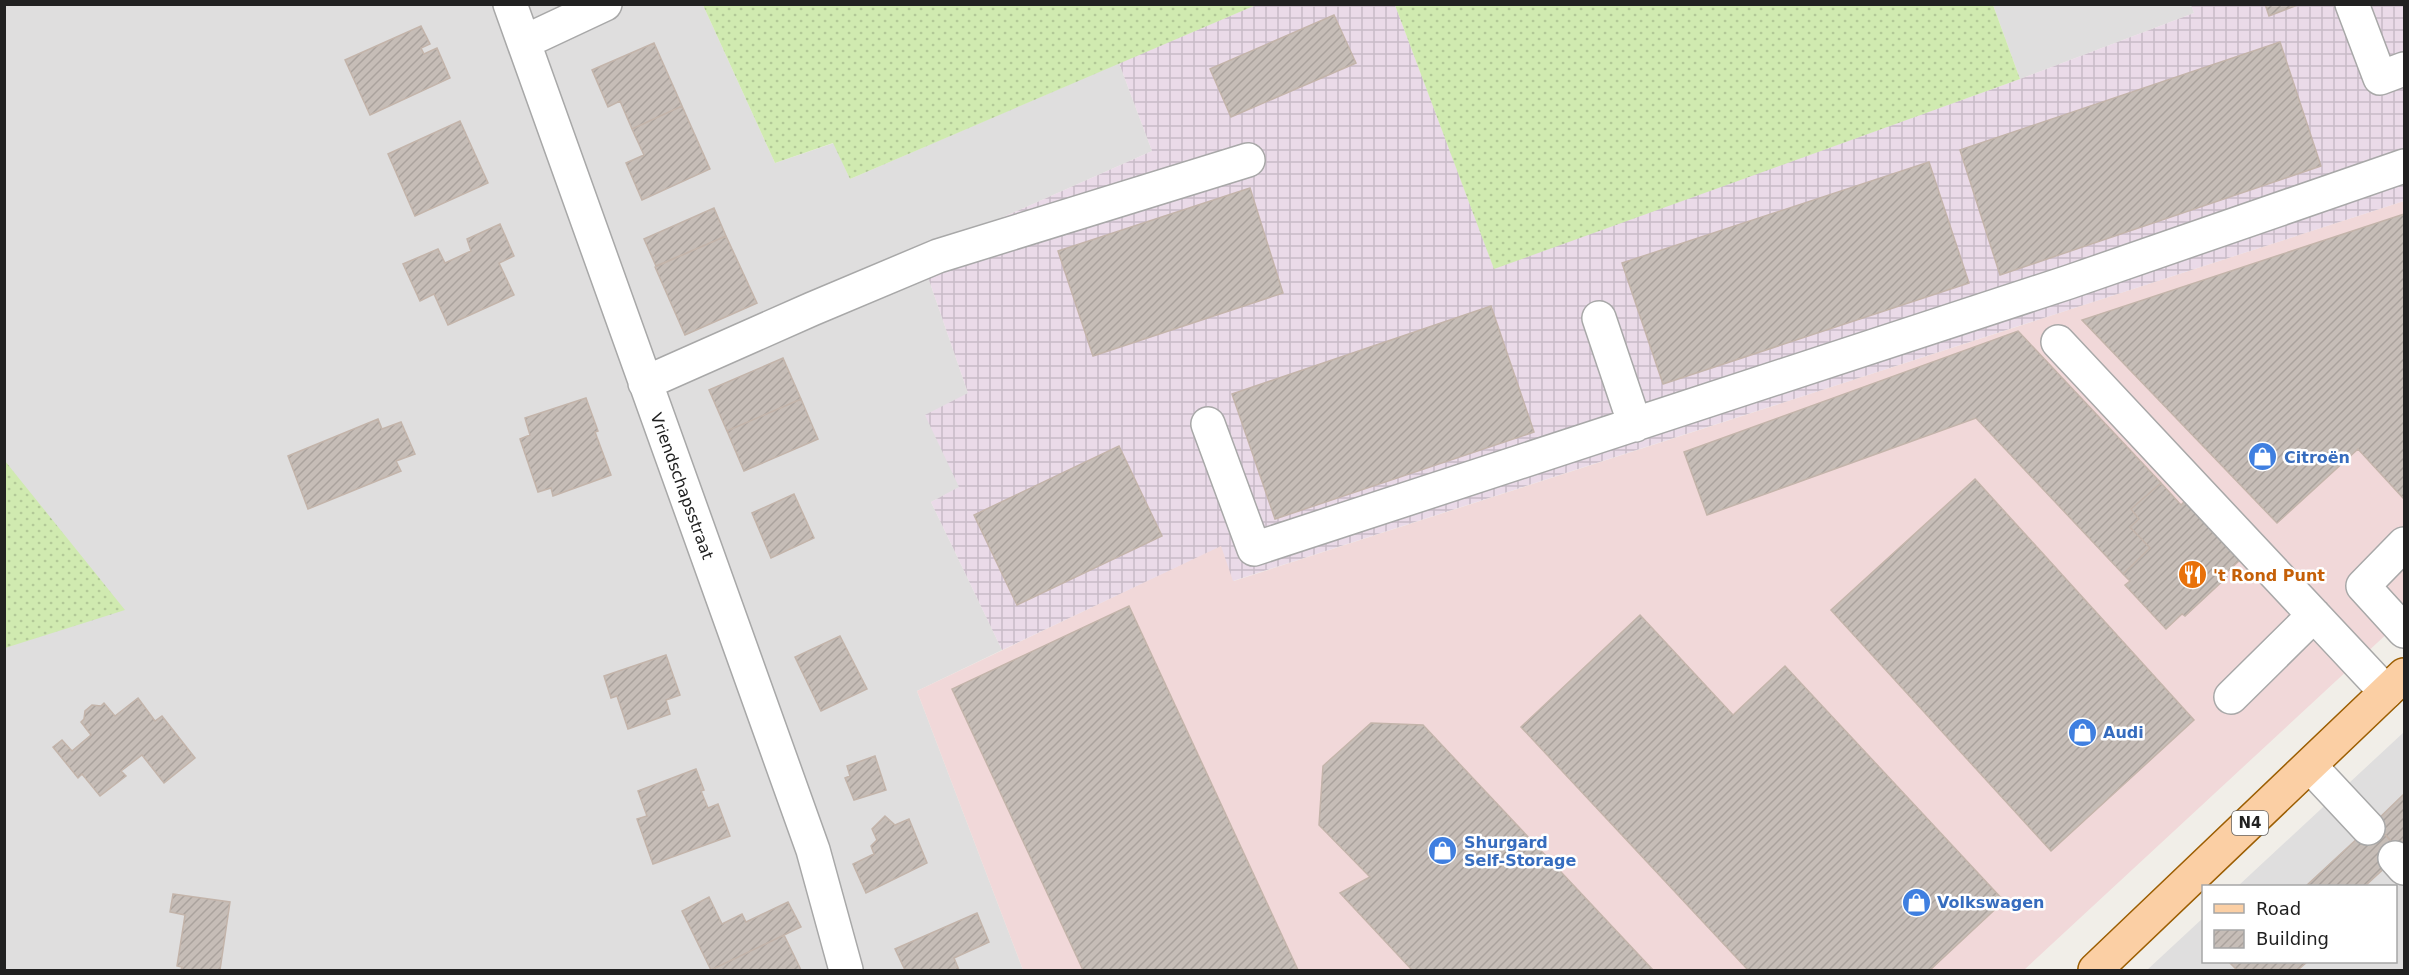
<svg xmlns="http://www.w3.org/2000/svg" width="2409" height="975" viewBox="0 0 2409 975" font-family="'DejaVu Sans',sans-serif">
  <defs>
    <pattern id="industrial-grid" width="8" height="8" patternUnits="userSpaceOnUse" patternTransform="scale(1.5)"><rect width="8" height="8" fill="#eadae8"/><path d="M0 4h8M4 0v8" fill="none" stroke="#c8bbc7"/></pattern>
    <pattern id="grass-dots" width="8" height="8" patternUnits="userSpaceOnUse" patternTransform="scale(1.5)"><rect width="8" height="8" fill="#d0eab0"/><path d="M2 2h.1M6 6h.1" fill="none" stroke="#b2c897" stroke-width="1.8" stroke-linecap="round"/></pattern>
    <pattern id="building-hatch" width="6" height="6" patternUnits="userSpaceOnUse" patternTransform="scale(1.5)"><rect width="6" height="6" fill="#c6bdb7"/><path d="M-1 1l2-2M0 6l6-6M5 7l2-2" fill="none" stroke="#aaa29d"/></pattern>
  </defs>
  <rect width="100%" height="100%" fill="#f1eee8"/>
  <path fill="#dfdede" d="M 2191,4 L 2194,13 L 2020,79 L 1993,5 Z
    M 5,5 L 703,5 L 775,163 L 834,143 L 850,179 L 1119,63 L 1152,151 L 920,254 L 968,393 L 960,487 L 931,502 L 1002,650 L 917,691 L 1023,970 L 5,970 Z
    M 2404,732 L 2404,970 L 2147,970 L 2203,918 L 2204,962 L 2396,962 L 2396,886 L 2238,886 Z"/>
  <path fill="#f1d8d9" d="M 2404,201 L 2404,618 L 2024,970 L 1023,970 L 917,691 L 1222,545 L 1234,581 Z"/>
  <path fill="url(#industrial-grid)" d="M 1256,5 L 1395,5 L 1494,268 L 2020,79 L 2194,13 L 2191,5 L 2404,5 L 2404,201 L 1233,581 L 1221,546 L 1002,650 L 931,502 L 959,487 L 925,415 L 968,393 L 920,254 L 1152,151 L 1119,63 Z"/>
  <path fill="url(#grass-dots)" d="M 703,5 L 1256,5 L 850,179 L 833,143 L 775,163 Z
    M 1395,5 L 1993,5 L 2020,79 L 1494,269 Z
    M 4,461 L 5,461 L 125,610 L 5,648 Z"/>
  <path fill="url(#building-hatch)" stroke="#c3b4aa" stroke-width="1.5" d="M 2265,4 L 2300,4 L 2269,16 Z
    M 1334,15 L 1356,63 L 1231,117 L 1210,69 Z
    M 421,26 L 430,44 L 421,48 L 424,54 L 437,48 L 450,78 L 370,115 L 345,60 Z
    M 2280,42 L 2321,166 L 2000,275 L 1960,150 Z
    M 654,43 L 682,106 L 632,129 L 620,101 L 608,107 L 592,70 Z
    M 682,106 L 710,169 L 642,200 L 626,163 L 644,155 L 632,129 Z
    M 460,121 L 488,183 L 415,216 L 388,154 Z
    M 1929,162 L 1969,283 L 1663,384 L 1622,263 Z
    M 1250,188 L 1283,293 L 1093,356 L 1058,251 Z
    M 714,208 L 726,236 L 656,266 L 644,239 Z
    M 2404,214 L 2404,499 L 2358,449 L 2277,523 L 2082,320 Z
    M 500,224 L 514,256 L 499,263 L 514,295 L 448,325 L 434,294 L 420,301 L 403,264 L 438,249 L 445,263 L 471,251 L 467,239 Z
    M 726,236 L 757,303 L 685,335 L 655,267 Z
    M 1491,306 L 1534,432 L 1275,519 L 1232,394 Z
    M 2018,331 L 2161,483 L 2131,509 L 2139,519 L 2130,527 L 2150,548 L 2123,574 L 1976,418 L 1707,515 L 1684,452 Z
    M 783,358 L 801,399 L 727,431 L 709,390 Z
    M 586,398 L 598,431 L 595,432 L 611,475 L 553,496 L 551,488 L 538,492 L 520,439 L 530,435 L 525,418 Z
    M 801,399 L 818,439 L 744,471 L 727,431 Z
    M 378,419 L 382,429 L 401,422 L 415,454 L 396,461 L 401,471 L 308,509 L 288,456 Z
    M 1119,446 L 1162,536 L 1017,605 L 974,515 Z
    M 1975,479 L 2194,720 L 2051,851 L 1831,610 Z
    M 2161,483 L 2181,505 L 2185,501 L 2241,559 L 2225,574 L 2227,577 L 2185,616 L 2182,614 L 2166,629 L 2125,585 L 2130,581 L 2123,574 L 2150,548 L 2130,527 L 2139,519 L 2131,509 Z
    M 794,494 L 814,538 L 771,558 L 752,513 Z
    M 1129,606 L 1298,970 L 1083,970 L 952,689 Z
    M 1640,615 L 1733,715 L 1785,666 L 2004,901 L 1930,970 L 1748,970 L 1521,727 Z
    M 840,636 L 867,689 L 821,711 L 795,657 Z
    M 666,655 L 680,695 L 666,700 L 670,714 L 628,729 L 617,696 L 611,698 L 604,676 Z
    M 138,698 L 155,721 L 162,716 L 195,758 L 164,783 L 142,755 L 121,771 L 126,776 L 100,796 L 82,774 L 78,778 L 53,747 L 62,740 L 72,751 L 91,735 L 81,722 L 84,719 L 85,711 L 92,705 L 101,706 L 104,703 L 115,716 Z
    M 1371,723 L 1423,725 L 1653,970 L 1412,970 L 1340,893 L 1370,877 L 1319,825 L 1323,766 Z
    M 875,756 L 886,790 L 854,800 L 845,778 L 850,776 L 847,766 Z
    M 696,769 L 704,790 L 701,791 L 708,808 L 718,804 L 730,836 L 653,864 L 637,819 L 647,816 L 638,791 Z
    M 2404,794 L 2404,855 L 2374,823 Z
    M 885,816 L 895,825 L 909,819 L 927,863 L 866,893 L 853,864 L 874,854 L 871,846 L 877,840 L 872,829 Z
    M 2374,823 L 2402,852 L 2365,886 L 2306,886 Z
    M 173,894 L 230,902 L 220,970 L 181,970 L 182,967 L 177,966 L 185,915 L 170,912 Z
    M 709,897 L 722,924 L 742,914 L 746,922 L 788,902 L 801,927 L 711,970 L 682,911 Z
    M 977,913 L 989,942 L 954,958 L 959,970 L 905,970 L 895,949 Z
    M 784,935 L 801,970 L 709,970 L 711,970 Z
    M 2229,962 L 2307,962 L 2299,969 L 2300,970 L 2237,970 Z"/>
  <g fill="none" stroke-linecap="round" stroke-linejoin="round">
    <defs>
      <path id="minor" d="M 510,4 L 813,850 L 846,970
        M 2352,4 L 2380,78 L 2404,69
        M 524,42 L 605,4
        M 1599,318 L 1635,425
        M 2058,342 L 2386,692
        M 645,383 L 812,309 L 938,256 L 1248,160
        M 1208,424 L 1254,549 L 2069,282 L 2404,166
        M 2404,544 L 2363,586 L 2404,631
        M 2231,697 L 2314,615
        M 2310,766 L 2368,828
        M 2395,858 L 2404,868"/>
      <path id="major" d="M 2095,970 L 2404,675"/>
    </defs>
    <use href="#minor" stroke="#a8a8a8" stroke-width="36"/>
    <use href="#major" stroke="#9c5e02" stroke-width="36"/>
    <use href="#minor" stroke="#fff" stroke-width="33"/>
    <use href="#major" stroke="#fbcfa4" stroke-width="33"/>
  </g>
  <defs>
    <symbol id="shop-disc" viewBox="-11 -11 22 22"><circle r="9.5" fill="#3f7fe0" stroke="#fff"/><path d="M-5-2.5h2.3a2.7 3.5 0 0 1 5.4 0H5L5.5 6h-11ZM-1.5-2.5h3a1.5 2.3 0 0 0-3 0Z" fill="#fff"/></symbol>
    <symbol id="restaurant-disc" viewBox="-11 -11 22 22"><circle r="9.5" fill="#e8710a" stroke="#fff"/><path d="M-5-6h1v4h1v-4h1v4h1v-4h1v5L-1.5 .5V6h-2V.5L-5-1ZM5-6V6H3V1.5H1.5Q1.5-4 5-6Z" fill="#fff"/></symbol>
  </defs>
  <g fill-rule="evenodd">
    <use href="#shop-disc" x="2246" y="440" width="33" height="33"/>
    <use href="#restaurant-disc" x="2176" y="558" width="33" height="33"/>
    <use href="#shop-disc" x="2066" y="716" width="33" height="33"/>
    <use href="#shop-disc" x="1426" y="834" width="33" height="33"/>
    <use href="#shop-disc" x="1900" y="886" width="33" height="33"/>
  </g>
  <g text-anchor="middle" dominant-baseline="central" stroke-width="5" stroke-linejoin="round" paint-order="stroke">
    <rect fill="#fff" stroke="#646464" stroke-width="1.5" x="2232" y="811" width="36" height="24" rx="4.5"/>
    <g font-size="15" font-weight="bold" fill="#212121">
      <text x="2250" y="823">N4</text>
    </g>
    <g font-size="16" font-weight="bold" fill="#366cbe" stroke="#fff" text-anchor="start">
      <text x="2284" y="457">Citroën</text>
      <text x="2103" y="732">Audi</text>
      <text x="1464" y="842">Shurgard<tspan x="1464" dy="18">Self-Storage</tspan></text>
      <text x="1937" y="902">Volkswagen</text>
    </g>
    <g font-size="16" fill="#212121" stroke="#fff">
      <text transform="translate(682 486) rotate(70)">Vriendschapsstraat</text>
    </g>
    <g font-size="16" font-weight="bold" fill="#c56008" stroke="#fff" text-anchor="start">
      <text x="2213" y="575">'t Rond Punt</text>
    </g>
  </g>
  <rect width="2409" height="975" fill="none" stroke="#212121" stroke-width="12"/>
  <rect x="2202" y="885" width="195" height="78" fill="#ffffff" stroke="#a6a6a6" stroke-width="1.5"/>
  <rect x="2214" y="904" width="30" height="9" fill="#fbcfa4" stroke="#a6a6a6" stroke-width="1.5"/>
  <text x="2256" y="915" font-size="18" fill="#212121">Road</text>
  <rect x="2214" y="930" width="30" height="18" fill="url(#building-hatch)" stroke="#a6a6a6" stroke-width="1.5"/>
  <text x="2256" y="945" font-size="18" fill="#212121">Building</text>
</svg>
